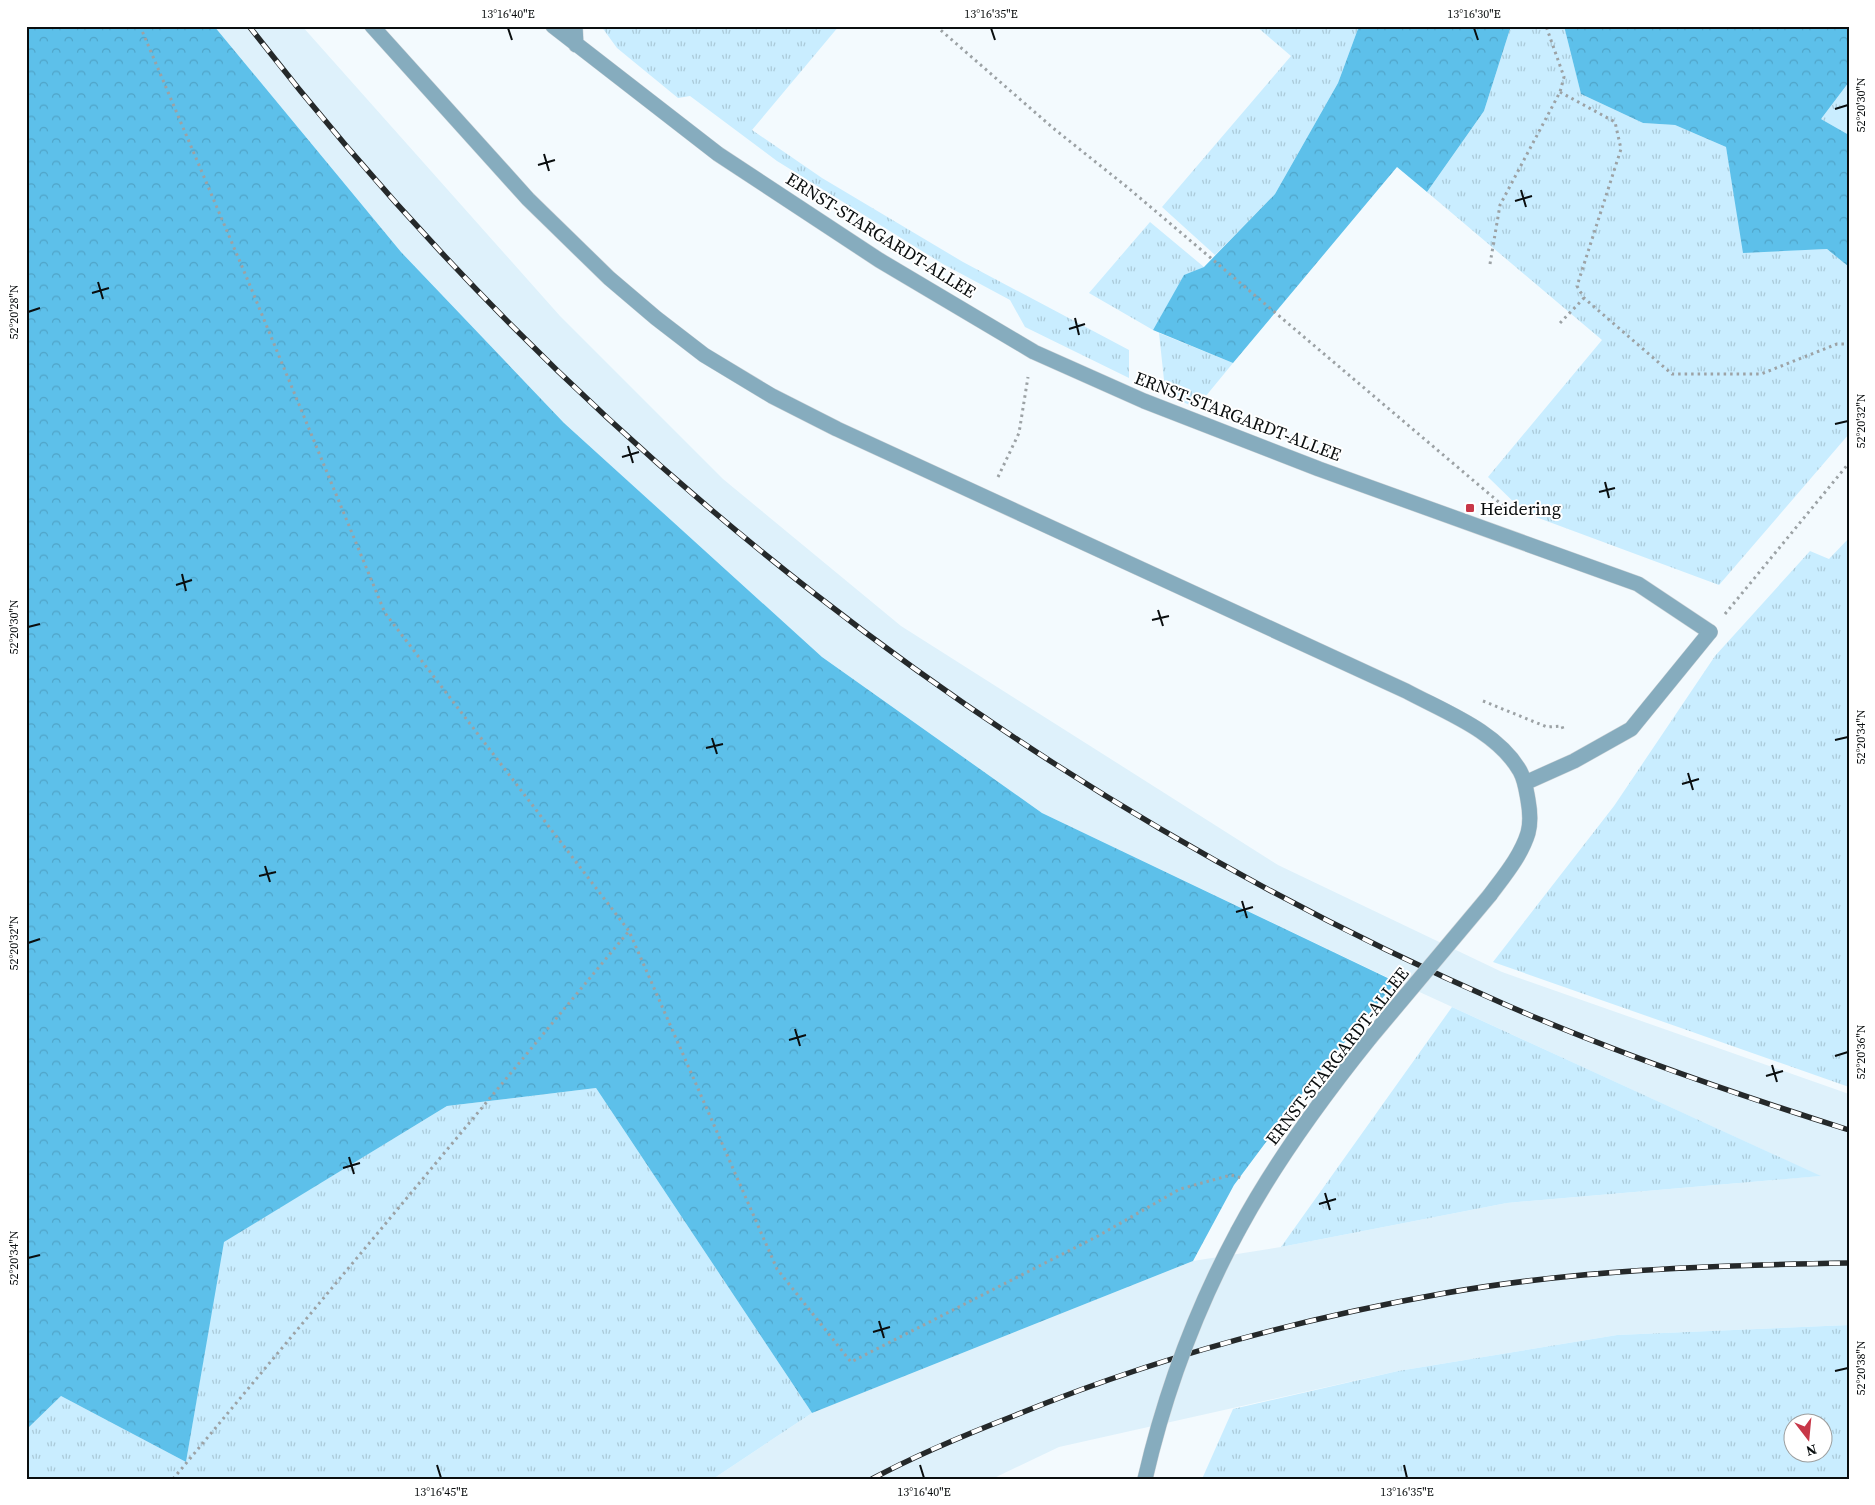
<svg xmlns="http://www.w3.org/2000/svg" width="1875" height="1505" viewBox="0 0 1875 1505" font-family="'Source Serif 4',serif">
  <defs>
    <pattern id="grass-tufts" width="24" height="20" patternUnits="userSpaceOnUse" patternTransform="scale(1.25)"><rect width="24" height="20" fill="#c9edff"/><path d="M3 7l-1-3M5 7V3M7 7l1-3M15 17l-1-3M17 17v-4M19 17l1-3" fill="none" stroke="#abcad9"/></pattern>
    <pattern id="forest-crowns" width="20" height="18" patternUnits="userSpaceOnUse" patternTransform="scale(1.25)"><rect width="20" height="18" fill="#5dc0ea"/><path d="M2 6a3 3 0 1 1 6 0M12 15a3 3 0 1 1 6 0" fill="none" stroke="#50a4c8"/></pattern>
  </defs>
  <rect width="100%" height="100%" fill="#f3fafe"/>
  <path fill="#def1fb" d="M 214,26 L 302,26 L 560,316 L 723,479 L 901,626 L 1278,865 L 1502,972 L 1849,1094 L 1849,1325 L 1617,1335 L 1398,1371 L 1059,1447 L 992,1479 L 713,1479 L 812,1413 L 1193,1261 L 1281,1247 L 1507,1203 L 1820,1176 L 1376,972 L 1042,813 L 822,657 L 564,423 L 401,252 Z"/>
  <path fill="url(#grass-tufts)" fill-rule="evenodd" d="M 601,26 L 839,26 L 752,130 L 822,178 L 963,262 L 1129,350 L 1129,378 L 1025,327 L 1010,300 L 943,264 L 777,161 L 690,96 L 678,98 L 617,48 Z
    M 1256,26 L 1359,26 L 1338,83 L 1275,194 L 1215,255 L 1162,207 L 1291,56 Z
    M 1511,26 L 1564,26 L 1581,94 L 1643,123 L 1675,125 L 1726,147 L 1744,252 L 1827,249 L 1849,267 L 1849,434 L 1719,585 L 1525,513 L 1488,477 L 1602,340 L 1427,192 L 1484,111 Z
    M 1849,82 L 1849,135 L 1821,119 Z
    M 1150,222 L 1204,267 L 1184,276 L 1153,330 L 1089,293 Z
    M 1159,333 L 1233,363 L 1196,408 L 1170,396 L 1164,380 Z
    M 1849,538 L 1849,1087 L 1493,962 L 1614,806 L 1715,656 L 1810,551 L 1829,559 Z
    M 1452,1007 L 1821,1176 L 1507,1203 L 1281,1247 Z
    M 596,1088 L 812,1413 L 713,1479 L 26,1479 L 26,1430 L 61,1396 L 186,1462 L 223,1242 L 447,1106 Z
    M 1849,1325 L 1849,1479 L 1202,1479 L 1233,1409 L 1398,1371 L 1617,1335 ZM 1792,1422 L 1822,1422 L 1822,1452 L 1792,1452 Z"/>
  <path fill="url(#forest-crowns)" d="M 26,26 L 214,26 L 401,252 L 564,423 L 822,657 L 1042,813 L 1396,982 L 1310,1083 L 1234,1185 L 1193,1261 L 812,1413 L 596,1088 L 447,1106 L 224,1242 L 186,1462 L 61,1396 L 26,1430 Z
    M 1359,26 L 1511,26 L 1484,111 L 1427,192 L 1397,167 L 1233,363 L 1153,330 L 1184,275 L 1204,267 L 1275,194 L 1338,83 Z
    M 1564,26 L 1849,26 L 1849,82 L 1821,119 L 1849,135 L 1849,267 L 1827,249 L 1743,253 L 1726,147 L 1675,125 L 1643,123 L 1581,94 Z"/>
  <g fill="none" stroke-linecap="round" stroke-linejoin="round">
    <defs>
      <path id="service" d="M 553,26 L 718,154 L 879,260 L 1034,352 L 1144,401 L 1319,469 L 1638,584 L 1710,632
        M 575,26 L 576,45"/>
      <path id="minor" d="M 372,26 L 528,199 L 609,278 L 656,318 L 704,355 L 772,396 L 837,429 L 1406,691 C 1445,712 1497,731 1520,771 C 1525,780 1526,789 1528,800 C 1530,811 1531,822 1528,833 C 1521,856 1504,876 1490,895
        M 1525,783 L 1574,761 L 1631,729 L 1710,632
        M 1238,1231 C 1275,1162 1321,1099 1370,1038"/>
    </defs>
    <use href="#service" stroke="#ced4d8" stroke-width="16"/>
    <use href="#minor" stroke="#ced4d8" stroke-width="16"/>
    <path stroke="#9ca2a5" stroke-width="3" stroke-dasharray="2.5 4" stroke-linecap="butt" d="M 140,26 L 246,276 L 385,613 L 629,931 L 777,1269 L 851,1362 L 1098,1236 L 1180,1189 L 1231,1175 L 1242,1178
      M 936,26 L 1053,128 L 1127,187 L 1507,509
      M 1560,92 L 1615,122 L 1621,149 L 1577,286 L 1584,298 L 1672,374 L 1761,374 L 1837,344 L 1849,344
      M 1490,264 L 1500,205 L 1560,92 L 1564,77 L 1546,26
      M 1560,323 L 1584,298
      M 998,477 L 1019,433 L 1028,377
      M 1725,614 L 1849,463
      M 1483,701 L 1547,727 L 1562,726 L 1564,732
      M 173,1479 L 629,931"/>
    <use href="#service" stroke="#86acbe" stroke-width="15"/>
    <use href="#minor" stroke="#86acbe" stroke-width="15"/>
    <defs>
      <path id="rail" d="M 249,26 C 577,451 1011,789 1504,1004 C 1616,1053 1732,1093 1849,1130
        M 872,1479 C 918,1454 967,1434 1016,1415 C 1152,1359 1295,1320 1440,1294 C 1574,1270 1712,1265 1849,1263"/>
    </defs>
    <use href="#rail" stroke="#25292a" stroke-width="5.5"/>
    <use href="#rail" stroke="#fff" stroke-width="4" stroke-dasharray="11" stroke-linecap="butt"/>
    <defs>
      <path id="minor-bridge" d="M 1370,1038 L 1490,895
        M 1145,1479 C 1165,1392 1196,1309 1238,1231"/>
    </defs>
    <use href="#minor-bridge" stroke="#ced4d8" stroke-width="16" stroke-linecap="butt"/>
    <use href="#minor-bridge" stroke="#86acbe" stroke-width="15"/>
  </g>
  <path fill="none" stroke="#0a0e0f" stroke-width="2" d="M 508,28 L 512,40M 991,28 L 995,40M 1474,28 L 1478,40M 1835,109 L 1848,105M 544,154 L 549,171M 538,165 L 555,160M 1521,190 L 1526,207M 1515,201 L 1532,196M 98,282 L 103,299M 92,293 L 109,288M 28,312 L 40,308M 1075,318 L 1079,335M 1069,329 L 1085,324M 1835,424 L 1848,421M 628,446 L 633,463M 622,457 L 639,452M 1605,482 L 1609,498M 1599,492 L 1615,488M 182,574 L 186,591M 176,585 L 192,580M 1158,610 L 1163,626M 1152,620 L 1169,616M 28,627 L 40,624M 712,738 L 717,754M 1835,740 L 1848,737M 706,748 L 723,744M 1688,773 L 1693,790M 1682,784 L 1699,779M 265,866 L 270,882M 259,876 L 276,872M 1242,901 L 1247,918M 1236,912 L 1253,907M 28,943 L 40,939M 795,1029 L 800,1046M 789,1040 L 806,1035M 1835,1056 L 1848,1052M 1772,1065 L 1777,1082M 1766,1076 L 1783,1071M 349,1157 L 354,1174M 343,1168 L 360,1163M 1325,1193 L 1330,1210M 1319,1204 L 1336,1199M 28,1258 L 40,1255M 879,1321 L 884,1338M 873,1332 L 890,1327M 1835,1371 L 1848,1368M 437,1465 L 441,1478M 920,1465 L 924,1478M 1404,1465 L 1407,1478"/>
  <rect fill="#c73748" stroke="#fff" stroke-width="2" x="1465" y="503" width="10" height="10" rx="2.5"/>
  <g text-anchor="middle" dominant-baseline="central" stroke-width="4" stroke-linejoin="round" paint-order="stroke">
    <g font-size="18" fill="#0a0e0f" stroke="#fff">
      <text transform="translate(881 235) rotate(32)">ERNST-STARGARDT-ALLEE</text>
      <text transform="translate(1238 416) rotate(21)">ERNST-STARGARDT-ALLEE</text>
      <text transform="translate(1337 1056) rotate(-52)">ERNST-STARGARDT-ALLEE</text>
    </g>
    <g font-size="18" fill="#0a0e0f" stroke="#fff" text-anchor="start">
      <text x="1480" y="508">Heidering</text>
    </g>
  </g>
  <rect width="1875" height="1505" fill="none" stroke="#ffffff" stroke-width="55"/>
  <g transform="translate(1808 1438) rotate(164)"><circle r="24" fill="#ffffff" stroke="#9d9f9f"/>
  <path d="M0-4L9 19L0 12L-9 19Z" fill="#c73748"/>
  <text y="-8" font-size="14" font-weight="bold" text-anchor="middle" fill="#0a0e0f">N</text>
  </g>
  <rect x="28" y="28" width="1820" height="1450" fill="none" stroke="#0a0e0f" stroke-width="2"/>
  <g font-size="12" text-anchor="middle" fill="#0a0e0f">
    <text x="508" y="18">13°16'40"E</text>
    <text x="991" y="18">13°16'35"E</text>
    <text x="1474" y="18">13°16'30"E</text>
    <text transform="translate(1861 105) rotate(-90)" y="4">52°20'30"N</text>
    <text transform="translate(14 312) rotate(-90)" y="4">52°20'28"N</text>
    <text transform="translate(1861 421) rotate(-90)" y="4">52°20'32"N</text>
    <text transform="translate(14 627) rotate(-90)" y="4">52°20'30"N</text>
    <text transform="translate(1861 737) rotate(-90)" y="4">52°20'34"N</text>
    <text transform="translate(14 943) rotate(-90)" y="4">52°20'32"N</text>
    <text transform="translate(1861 1052) rotate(-90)" y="4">52°20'36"N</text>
    <text transform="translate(14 1258) rotate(-90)" y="4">52°20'34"N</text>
    <text transform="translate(1861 1368) rotate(-90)" y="4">52°20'38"N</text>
    <text x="441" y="1496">13°16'45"E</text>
    <text x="924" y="1496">13°16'40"E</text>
    <text x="1407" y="1496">13°16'35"E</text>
  </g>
</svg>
